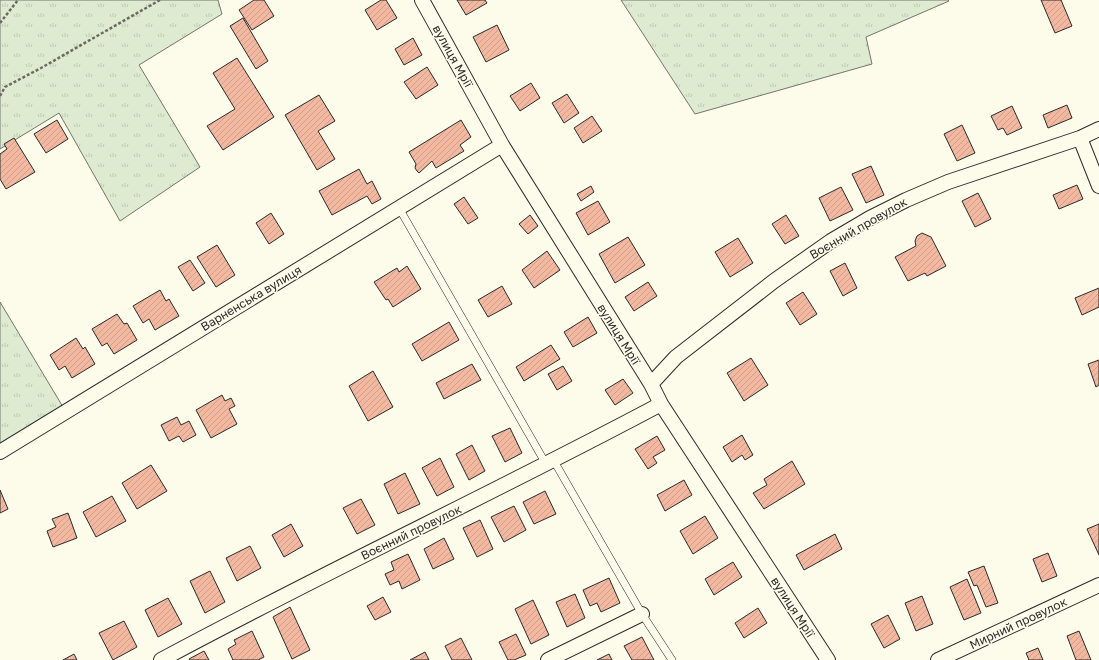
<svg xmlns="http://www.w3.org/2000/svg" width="1099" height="660" viewBox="0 0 1099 660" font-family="'Golos Text',sans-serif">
  <defs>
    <pattern id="grass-tufts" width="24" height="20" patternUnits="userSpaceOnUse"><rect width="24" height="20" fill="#deebd1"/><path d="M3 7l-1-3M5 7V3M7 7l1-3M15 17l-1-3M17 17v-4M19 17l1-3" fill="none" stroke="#bfcab4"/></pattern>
    <pattern id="building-hatch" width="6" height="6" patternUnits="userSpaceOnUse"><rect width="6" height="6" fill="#f2b8a0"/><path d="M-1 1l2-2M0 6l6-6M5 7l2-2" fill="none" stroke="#d09e8a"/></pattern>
  </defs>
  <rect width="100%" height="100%" fill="#fdfbea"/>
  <path fill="url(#grass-tufts)" stroke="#74746e" d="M 0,0 L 218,0 L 222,14 L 139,65 L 200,167 L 120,221 L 59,113 L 0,149 Z
    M 621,0 L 948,0 L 949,1 L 866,37 L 872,64 L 695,114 Z
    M 0,302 L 66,412 L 0,452 Z"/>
  <path fill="url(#building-hatch)" stroke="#2b2b2b" d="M 254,0 L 264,0 L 274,16 L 252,30 L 239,10 Z
    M 381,0 L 386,0 L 397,18 L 377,30 L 365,10 Z
    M 457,0 L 485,0 L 487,3 L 466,15 Z
    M 1041,0 L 1061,0 L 1072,26 L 1055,33 Z
    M 243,18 L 268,61 L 256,69 L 230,26 Z
    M 497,25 L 509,50 L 486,62 L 473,37 Z
    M 413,38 L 422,55 L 404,65 L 395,49 Z
    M 237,58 L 274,117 L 223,150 L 207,126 L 235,109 L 213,73 Z
    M 427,67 L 438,85 L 416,99 L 404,82 Z
    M 531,83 L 540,98 L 520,111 L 510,96 Z
    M 567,94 L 579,113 L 564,123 L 552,103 Z
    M 319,95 L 335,121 L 318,131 L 335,159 L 317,170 L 285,115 Z
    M 1067,105 L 1072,118 L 1048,128 L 1043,115 Z
    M 1012,106 L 1022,128 L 1007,135 L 1003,128 L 998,130 L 991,116 Z
    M 592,116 L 602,131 L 583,143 L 574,128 Z
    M 57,120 L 68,139 L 46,153 L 34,134 Z
    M 461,120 L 471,137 L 460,145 L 464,151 L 436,168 L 432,161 L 419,173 L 417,171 L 415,168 L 416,164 L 409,152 Z
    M 962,125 L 975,153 L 957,161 L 944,134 Z
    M 14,138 L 35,172 L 6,189 L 0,179 L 0,154 L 7,149 L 4,144 Z
    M 871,166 L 884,195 L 866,203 L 852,174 Z
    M 359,169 L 367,184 L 372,181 L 381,199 L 372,204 L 367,196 L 332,215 L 319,191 Z
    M 1077,185 L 1083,199 L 1059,209 L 1053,195 Z
    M 591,186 L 594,192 L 581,201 L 577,194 Z
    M 841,187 L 853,210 L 830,221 L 819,198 Z
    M 978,193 L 991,219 L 975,227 L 962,201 Z
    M 464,197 L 478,218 L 468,224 L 454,204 Z
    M 598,201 L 610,222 L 588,235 L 576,213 Z
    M 271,213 L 284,234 L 269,244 L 256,223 Z
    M 530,215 L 538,226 L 528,234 L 519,224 Z
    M 786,215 L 799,236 L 785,244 L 772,224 Z
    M 922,233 L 931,237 L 946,266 L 927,276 L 925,273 L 908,281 L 895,257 L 916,246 L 915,241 L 917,236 Z
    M 628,237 L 645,265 L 615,283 L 599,254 Z
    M 738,238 L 753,263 L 730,277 L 715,252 Z
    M 217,245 L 235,275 L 216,287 L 197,257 Z
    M 547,251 L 560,270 L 534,288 L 522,270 Z
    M 190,260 L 205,283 L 193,291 L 178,267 Z
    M 845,263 L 857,288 L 843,296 L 830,271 Z
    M 407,266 L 421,289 L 393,307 L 388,299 L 386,300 L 374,282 L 397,268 L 399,272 Z
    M 648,282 L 657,296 L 634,311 L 625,297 Z
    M 502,286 L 512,304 L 488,317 L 478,300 Z
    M 1099,288 L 1099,307 L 1082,315 L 1075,298 Z
    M 160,290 L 166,301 L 169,299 L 179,316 L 155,330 L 149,319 L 143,323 L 133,306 Z
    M 803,292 L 817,314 L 800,325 L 786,303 Z
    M 117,314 L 124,324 L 127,323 L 137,340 L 114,354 L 107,343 L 102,346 L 92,329 Z
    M 588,317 L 597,333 L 573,347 L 564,332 Z
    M 449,322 L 459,340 L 422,361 L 412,344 Z
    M 76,338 L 83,349 L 85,347 L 95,364 L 72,378 L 65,366 L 59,370 L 50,355 Z
    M 551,345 L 560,359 L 524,381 L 516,367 Z
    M 751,358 L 768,385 L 744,401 L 727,373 Z
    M 1099,360 L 1099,385 L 1096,387 L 1088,364 Z
    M 472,364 L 481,380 L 444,399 L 436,383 Z
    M 563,366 L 572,381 L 557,390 L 548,374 Z
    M 373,371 L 393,407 L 368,421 L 349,386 Z
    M 623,379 L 633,393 L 615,405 L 605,390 Z
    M 222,395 L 225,401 L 231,398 L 235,406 L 229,409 L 237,424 L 211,438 L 196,410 Z
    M 177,417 L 181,425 L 189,421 L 196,435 L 183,442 L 179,436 L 169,441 L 161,425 Z
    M 510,428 L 522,453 L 505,462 L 492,436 Z
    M 742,435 L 753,455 L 745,460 L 742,455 L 732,462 L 723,447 Z
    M 657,436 L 665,450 L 653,457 L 657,463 L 648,469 L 635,449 Z
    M 472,445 L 485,471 L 469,480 L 456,454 Z
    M 440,458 L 454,487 L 437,496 L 422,468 Z
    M 792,461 L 805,484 L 764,509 L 753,493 L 767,485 L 764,479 Z
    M 151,465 L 167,491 L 137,509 L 122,483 Z
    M 405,473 L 420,504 L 398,514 L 384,484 Z
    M 684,480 L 692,495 L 665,511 L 657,495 Z
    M 0,490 L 8,509 L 0,513 Z
    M 545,491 L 556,514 L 534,524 L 523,502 Z
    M 112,496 L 126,521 L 96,537 L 83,512 Z
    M 361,499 L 375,525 L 357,534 L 343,508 Z
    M 514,506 L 526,530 L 504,542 L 491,517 Z
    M 68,513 L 77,538 L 53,547 L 47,531 L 56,527 L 52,519 Z
    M 705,516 L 718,538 L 693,554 L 680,531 Z
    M 480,520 L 493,549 L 477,557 L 463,528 Z
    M 291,524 L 303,546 L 284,557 L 272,535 Z
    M 1099,524 L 1099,555 L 1087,529 Z
    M 835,534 L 842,549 L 804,570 L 796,555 Z
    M 444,538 L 454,559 L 433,569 L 424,549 Z
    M 250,546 L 261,568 L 237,581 L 226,558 Z
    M 1048,553 L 1057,576 L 1042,582 L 1033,559 Z
    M 408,554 L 420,580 L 402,589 L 399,581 L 390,585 L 385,574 L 394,570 L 391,562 Z
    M 733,562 L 742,577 L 714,595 L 705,579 Z
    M 984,566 L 998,603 L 986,607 L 977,585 L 974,586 L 968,572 Z
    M 210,571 L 225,602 L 205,613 L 190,581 Z
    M 609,578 L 620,603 L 601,612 L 597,603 L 590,606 L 583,590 Z
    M 967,579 L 981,613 L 964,620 L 950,587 Z
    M 575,594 L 585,618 L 567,627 L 556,602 Z
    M 922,596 L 933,624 L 916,631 L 905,603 Z
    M 383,597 L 391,612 L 375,620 L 367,606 Z
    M 168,598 L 182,624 L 158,637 L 145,610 Z
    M 533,600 L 549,635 L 531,644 L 515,609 Z
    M 290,607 L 310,650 L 292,659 L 273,617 Z
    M 758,608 L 767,623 L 744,638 L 735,623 Z
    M 888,615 L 900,639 L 884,648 L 871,624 Z
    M 124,621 L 137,647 L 113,660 L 99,633 Z
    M 252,631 L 264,657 L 258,660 L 233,660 L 228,649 L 236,644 L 234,640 Z
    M 1079,631 L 1091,660 L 1076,660 L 1067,636 Z
    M 516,634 L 526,655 L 514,660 L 508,660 L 499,642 Z
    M 642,637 L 654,660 L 632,660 L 624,646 Z
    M 461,638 L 472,660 L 452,660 L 445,646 Z
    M 1038,648 L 1043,660 L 1029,660 L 1026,653 Z
    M 204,651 L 209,660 L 190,660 L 189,659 Z
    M 425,652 L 429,660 L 410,660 Z
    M 74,654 L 77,660 L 63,660 Z
    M 609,654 L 612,660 L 597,660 Z"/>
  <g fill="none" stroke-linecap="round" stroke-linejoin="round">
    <defs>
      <path id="service" d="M 399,208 L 546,464
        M 554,461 L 642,614 L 672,660"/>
      <path id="minor" d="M 422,0 L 502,145 L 651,384 L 661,404 L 828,660
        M 1080,138 L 1099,186
        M 651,384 L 676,357 L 774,281 L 831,241 L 870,218 L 906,200 L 948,182 L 1080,138 L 1099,129
        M 0,452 L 502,145
        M 161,660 C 326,571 496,492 661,404
        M 548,660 L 642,614
        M 938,660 L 1099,585"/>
    </defs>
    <use href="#service" stroke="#2b2b2b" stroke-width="8"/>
    <use href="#minor" stroke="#2b2b2b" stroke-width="16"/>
    <path stroke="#6a6964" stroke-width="2.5" stroke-dasharray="3 2" stroke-linecap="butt" d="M 0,23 L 18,0
      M 0,96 L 5,87 L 41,68 L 160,0"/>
    <use href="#service" stroke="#fdfbea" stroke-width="7"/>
    <use href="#minor" stroke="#fdfbea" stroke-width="14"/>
  </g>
  <g text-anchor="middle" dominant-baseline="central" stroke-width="3" stroke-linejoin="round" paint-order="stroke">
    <g font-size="12" fill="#2b2b2b" stroke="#fdfbea">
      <text transform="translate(453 56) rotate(61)">вулиця Мрії</text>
      <text transform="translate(858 228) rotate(-30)">Воєнний провулок</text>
      <text transform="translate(251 298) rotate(-31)">Варненська вулиця</text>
      <text transform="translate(619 334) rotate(58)">вулиця Мрії</text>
      <text transform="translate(411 532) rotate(-26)">Воєнний провулок</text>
      <text transform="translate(793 607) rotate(57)">вулиця Мрії</text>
      <text transform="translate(1018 623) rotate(-25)">Мирний провулок</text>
    </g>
  </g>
</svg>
